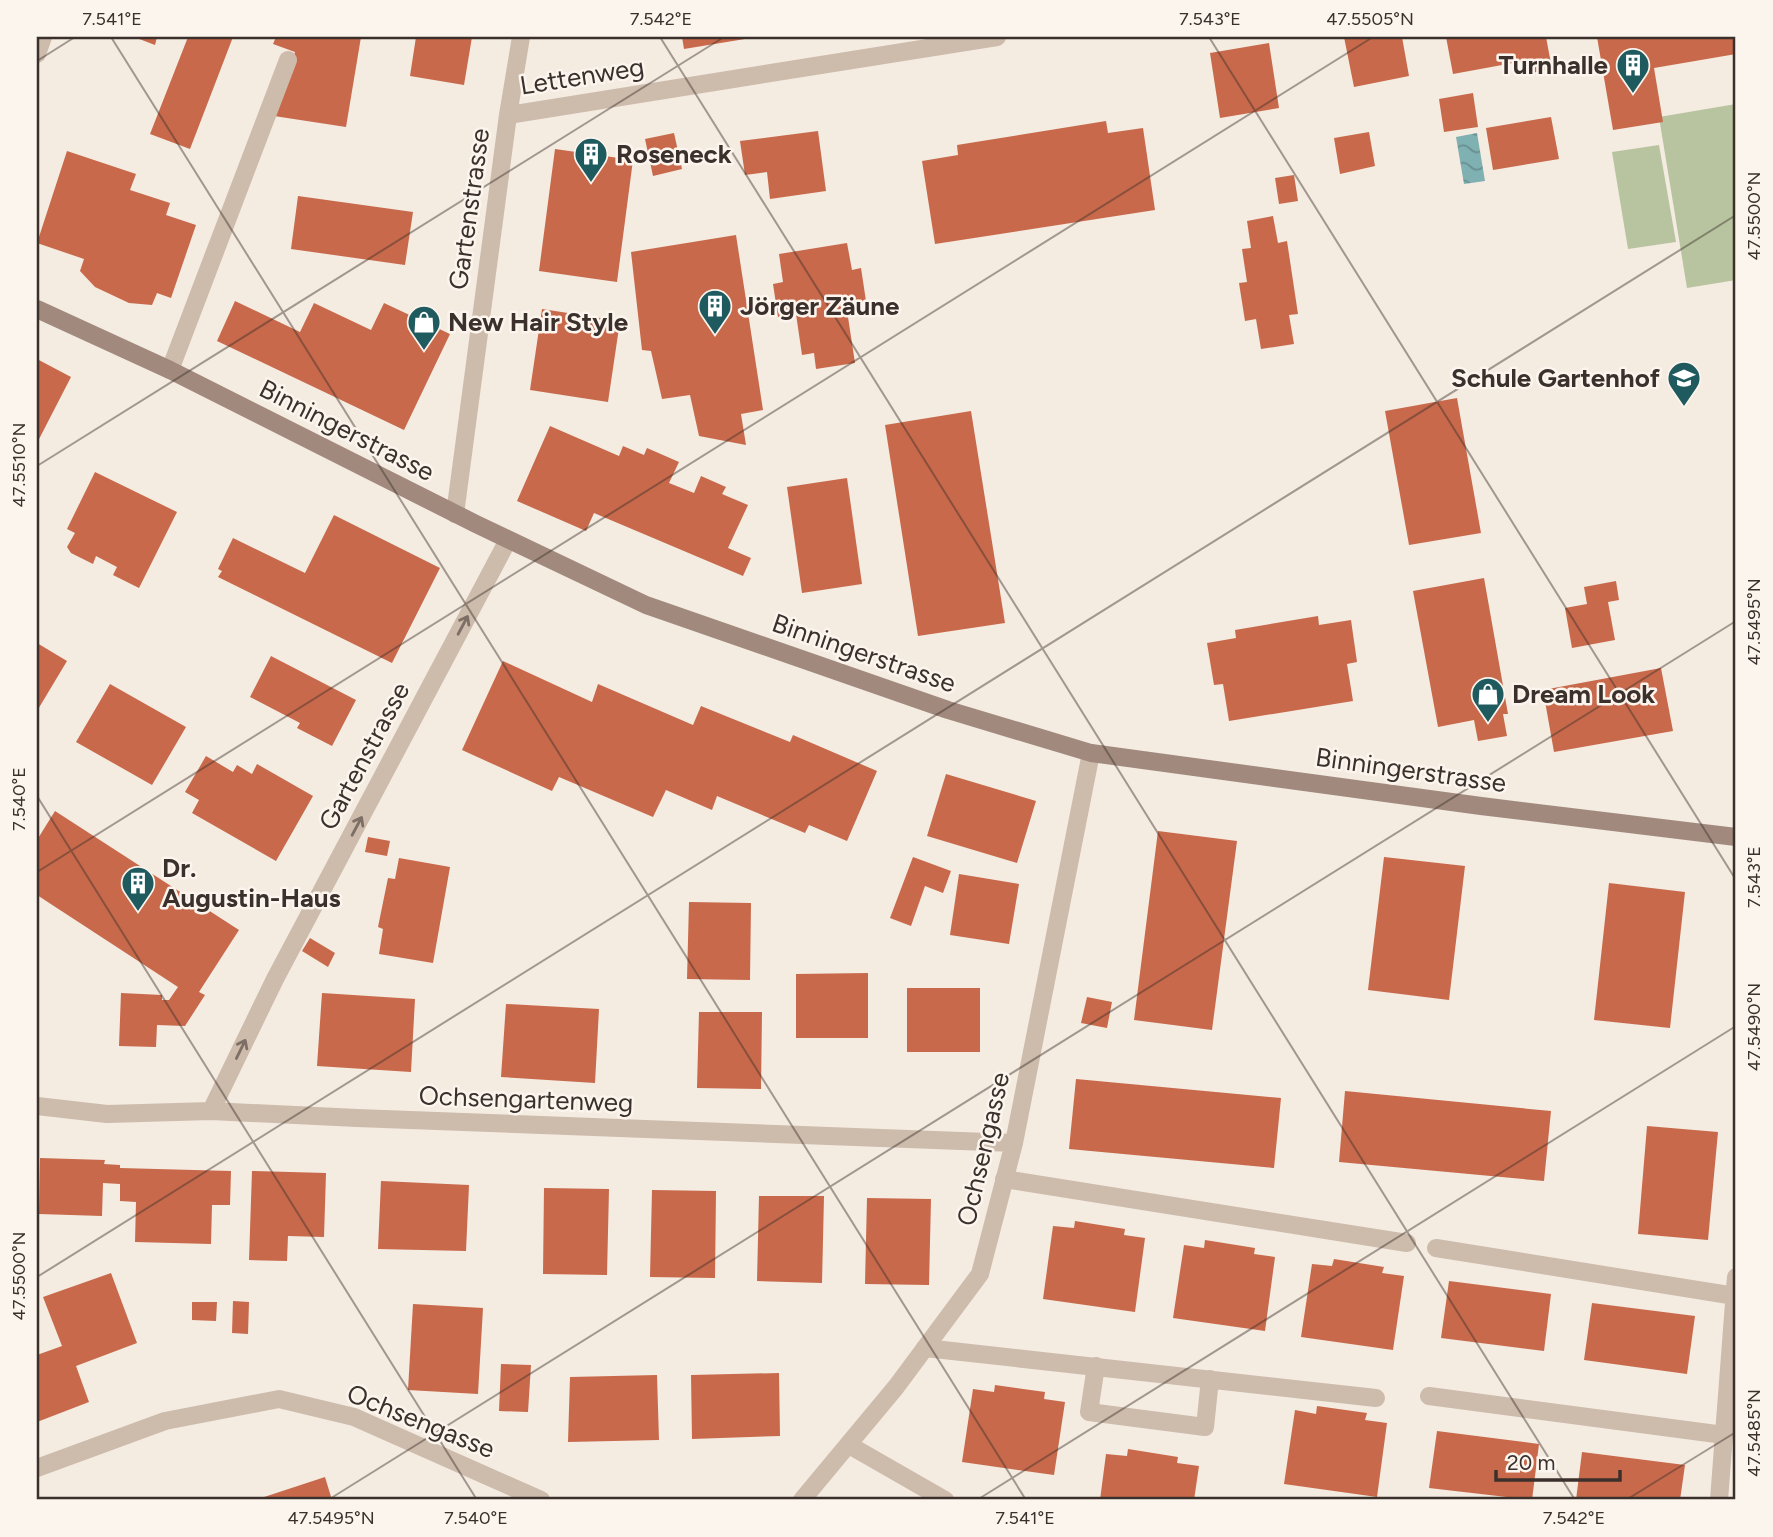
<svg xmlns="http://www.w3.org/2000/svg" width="1773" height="1537" viewBox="0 0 1773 1537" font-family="Figtree,sans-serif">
  <defs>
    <pattern id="water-waves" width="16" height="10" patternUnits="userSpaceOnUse" patternTransform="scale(1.75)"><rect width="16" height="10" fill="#7fb0b2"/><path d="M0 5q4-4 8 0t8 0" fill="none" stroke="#699091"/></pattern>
  </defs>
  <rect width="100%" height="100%" fill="#f4ebe1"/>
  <path fill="#b8c4a0" d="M 1736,104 L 1736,280 L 1687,288 L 1659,117 Z
    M 1659,145 L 1676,242 L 1628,249 L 1612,152 Z"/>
  <path fill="url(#water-waves)" d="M 1477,133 L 1485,181 L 1464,184 L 1456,137 Z"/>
  <path fill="#c8694b" d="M 134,37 L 157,37 L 155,45 Z
    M 188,37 L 233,37 L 190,149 L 150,134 Z
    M 276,37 L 361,37 L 346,127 L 274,116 L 295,52 L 273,44 Z
    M 416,37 L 472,37 L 464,85 L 410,76 Z
    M 682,37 L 751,37 L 751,38 L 684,49 Z
    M 1344,37 L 1402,37 L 1409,76 L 1354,87 Z
    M 1446,37 L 1546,37 L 1552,69 L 1526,74 L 1524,61 L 1453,74 Z
    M 1597,37 L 1736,37 L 1736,54 L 1654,68 L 1663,122 L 1613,130 Z
    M 1269,43 L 1279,108 L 1220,118 L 1210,53 Z
    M 1473,93 L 1478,127 L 1444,132 L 1439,99 Z
    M 1551,117 L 1559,159 L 1493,170 L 1486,128 Z
    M 1106,121 L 1108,133 L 1143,128 L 1155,210 L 935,244 L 922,161 L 958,155 L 957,145 Z
    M 818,131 L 826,191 L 770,199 L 767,172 L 745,175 L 740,141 Z
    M 1369,132 L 1375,166 L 1340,174 L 1334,138 Z
    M 674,133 L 682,169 L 653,176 L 645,139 Z
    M 555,149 L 633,160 L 617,282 L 539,271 Z
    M 67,151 L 136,174 L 130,190 L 170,203 L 166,215 L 196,225 L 171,298 L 157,293 L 152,305 L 129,303 L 95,287 L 80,271 L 84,259 L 37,243 Z
    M 1294,175 L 1298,201 L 1279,204 L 1275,178 Z
    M 298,196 L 413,212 L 405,265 L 291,249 Z
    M 1273,216 L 1278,243 L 1287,241 L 1298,314 L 1289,315 L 1294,344 L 1261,349 L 1256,319 L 1245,321 L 1239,283 L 1247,282 L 1242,249 L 1251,248 L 1247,221 Z
    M 736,235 L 763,410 L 741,414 L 746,445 L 699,436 L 690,395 L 662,399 L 651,351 L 642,350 L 631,252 Z
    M 847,243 L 852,270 L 861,268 L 866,301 L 846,304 L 855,363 L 816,369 L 814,353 L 802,355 L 796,314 L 778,317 L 773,284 L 783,282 L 779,254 Z
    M 235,301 L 300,332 L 314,303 L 371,330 L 384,303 L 450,334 L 404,430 L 217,341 Z
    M 542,309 L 620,321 L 608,402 L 530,390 Z
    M 37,359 L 71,377 L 37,443 Z
    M 1457,398 L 1481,533 L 1409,545 L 1385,411 Z
    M 971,411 L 1005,623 L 918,636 L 885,425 Z
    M 550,426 L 619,456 L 623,446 L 644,455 L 647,448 L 679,462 L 669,483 L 694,493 L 701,476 L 726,487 L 722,494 L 748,505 L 728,548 L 751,558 L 743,576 L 594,513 L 586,531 L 517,501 Z
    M 95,472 L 177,512 L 139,588 L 113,575 L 117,567 L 96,556 L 93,564 L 71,553 L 67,547 L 75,533 L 67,529 Z
    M 847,478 L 862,584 L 802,593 L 787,487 Z
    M 334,515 L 440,568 L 392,663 L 218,577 L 222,571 L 218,569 L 233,538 L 305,573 Z
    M 1484,578 L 1508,714 L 1503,714 L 1507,736 L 1478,741 L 1474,720 L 1438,727 L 1413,591 Z
    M 1616,581 L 1619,600 L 1608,602 L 1615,640 L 1572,648 L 1565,608 L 1587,604 L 1584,587 Z
    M 1318,616 L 1319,625 L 1351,620 L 1357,662 L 1347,664 L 1353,701 L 1229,721 L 1223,684 L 1214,685 L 1207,643 L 1236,638 L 1235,630 Z
    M 37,643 L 67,661 L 37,711 Z
    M 271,656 L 356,700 L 332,746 L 297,728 L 300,723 L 250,697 Z
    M 503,661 L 592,702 L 598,684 L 693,725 L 701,706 L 790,742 L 793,735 L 877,771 L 847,841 L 809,825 L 805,833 L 717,796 L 712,810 L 666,790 L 653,817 L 559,777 L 552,791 L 462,750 Z
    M 1661,668 L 1673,731 L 1554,752 L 1543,690 Z
    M 110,684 L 186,727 L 152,785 L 76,742 Z
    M 206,756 L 233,772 L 237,765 L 252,774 L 257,764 L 313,796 L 276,861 L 192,813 L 199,800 L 185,792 Z
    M 946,774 L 1036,801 L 1017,863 L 927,836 Z
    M 55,811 L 239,930 L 199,992 L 205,995 L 185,1026 L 157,1025 L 156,1047 L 119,1046 L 121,993 L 162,995 L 162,1000 L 169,1000 L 178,987 L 37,895 L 37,840 Z
    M 1158,831 L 1237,841 L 1212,1030 L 1134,1020 Z
    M 368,837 L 390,841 L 387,856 L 365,852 Z
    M 913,857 L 951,871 L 943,893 L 925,886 L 911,926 L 890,918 Z
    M 1384,857 L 1465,866 L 1449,1000 L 1368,990 Z
    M 399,858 L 450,867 L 433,963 L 379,954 L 383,929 L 378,927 L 388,878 L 395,879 Z
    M 959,874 L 1019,884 L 1009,944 L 950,935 Z
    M 1609,883 L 1685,892 L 1670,1028 L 1594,1020 Z
    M 689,902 L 751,903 L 750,980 L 687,979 Z
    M 310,938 L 335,953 L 328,967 L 302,951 Z
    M 868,973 L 868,1038 L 796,1038 L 796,974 Z
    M 907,988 L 980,988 L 980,1052 L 907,1052 Z
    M 322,993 L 415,999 L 411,1072 L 317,1066 Z
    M 1087,997 L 1112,1002 L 1107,1028 L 1081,1023 Z
    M 506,1004 L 599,1009 L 595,1083 L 501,1077 Z
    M 699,1012 L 762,1012 L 761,1089 L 697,1088 Z
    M 1076,1079 L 1281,1098 L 1274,1168 L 1069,1149 Z
    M 1345,1091 L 1551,1111 L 1544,1181 L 1339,1162 Z
    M 1647,1126 L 1718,1132 L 1708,1240 L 1638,1234 Z
    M 40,1158 L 105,1160 L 104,1164 L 120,1165 L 120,1168 L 231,1171 L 230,1205 L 212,1205 L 211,1244 L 135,1242 L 136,1202 L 120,1201 L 120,1184 L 103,1183 L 102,1216 L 39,1214 Z
    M 252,1171 L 326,1173 L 324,1237 L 288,1236 L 287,1261 L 249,1260 Z
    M 381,1181 L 469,1185 L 466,1251 L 378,1249 Z
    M 544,1188 L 609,1189 L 607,1275 L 543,1274 Z
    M 652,1190 L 716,1191 L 715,1278 L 650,1277 Z
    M 759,1196 L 824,1196 L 822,1283 L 757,1281 Z
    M 867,1198 L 931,1199 L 929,1285 L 865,1284 Z
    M 1075,1221 L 1125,1229 L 1124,1235 L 1145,1238 L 1135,1312 L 1043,1299 L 1053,1226 L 1074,1228 Z
    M 1205,1240 L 1255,1248 L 1254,1254 L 1275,1257 L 1265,1331 L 1173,1318 L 1184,1245 L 1204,1248 Z
    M 1334,1259 L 1384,1267 L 1382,1273 L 1404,1276 L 1393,1350 L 1301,1337 L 1312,1264 L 1332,1266 Z
    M 111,1273 L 137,1343 L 76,1366 L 89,1402 L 37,1422 L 37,1355 L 62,1346 L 43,1297 Z
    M 1449,1281 L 1551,1294 L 1544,1351 L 1441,1338 Z
    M 233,1301 L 249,1302 L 248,1334 L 232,1333 Z
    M 192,1302 L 217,1302 L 216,1321 L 192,1320 Z
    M 1592,1303 L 1695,1316 L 1687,1374 L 1584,1360 Z
    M 413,1304 L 483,1308 L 478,1394 L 408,1390 Z
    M 501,1364 L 531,1365 L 528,1412 L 499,1411 Z
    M 779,1373 L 780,1436 L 692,1439 L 691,1375 Z
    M 657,1375 L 659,1440 L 568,1442 L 570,1377 Z
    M 995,1385 L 1045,1392 L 1044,1399 L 1065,1402 L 1054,1475 L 962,1462 L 973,1389 L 994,1392 Z
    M 1317,1406 L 1367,1413 L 1365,1420 L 1387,1423 L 1377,1497 L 1284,1484 L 1295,1410 L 1316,1414 Z
    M 1437,1431 L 1539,1444 L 1532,1500 L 1429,1488 Z
    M 1128,1449 L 1178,1457 L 1177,1463 L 1199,1466 L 1194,1500 L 1100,1500 L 1106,1454 L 1127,1456 Z
    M 1582,1452 L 1685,1465 L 1680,1500 L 1576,1500 Z
    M 325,1477 L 332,1500 L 255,1500 Z"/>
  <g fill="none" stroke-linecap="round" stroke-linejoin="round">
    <path stroke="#cdbbac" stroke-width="18" d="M 170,370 L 288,60
      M 1004,1179 L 1407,1243
      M 1436,1248 L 1735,1296
      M 925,1348 L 1376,1398
      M 1096,1366 L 1089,1412 L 1205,1427 L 1210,1379
      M 1429,1396 L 1724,1435
      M 849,1445 L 945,1500"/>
    <path stroke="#cdbbac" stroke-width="18" d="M 37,54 L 43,37
      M 508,115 L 997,37
      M 455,514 L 508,115 L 521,37
      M 37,1106 L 107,1114 L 211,1111 L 357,1118 L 1014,1143
      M 211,1111 L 275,979 L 508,540
      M 37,1468 L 165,1421 L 279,1399 L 354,1417 L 541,1500
      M 802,1500 L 896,1387 L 980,1274 L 1014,1143 L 1091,753
      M 1719,1500 L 1736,1277"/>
    <path stroke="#a18a7d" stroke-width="18" d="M 37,309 L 170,370 L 476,524 L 646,605 L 948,710 L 1091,753 L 1481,806 L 1736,837"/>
  </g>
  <defs><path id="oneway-shaft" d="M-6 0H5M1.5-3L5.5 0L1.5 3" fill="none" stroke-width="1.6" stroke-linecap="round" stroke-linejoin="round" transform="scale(1.75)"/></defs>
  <g stroke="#7d6f65">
    <use href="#oneway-shaft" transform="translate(463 625) rotate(-62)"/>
    <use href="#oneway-shaft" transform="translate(357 826) rotate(-62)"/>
    <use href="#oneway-shaft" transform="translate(241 1049) rotate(-64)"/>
  </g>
  <path fill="none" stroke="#3b302b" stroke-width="2" stroke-opacity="0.45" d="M 111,37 L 1026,1500M 660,37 L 1575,1500M 1209,37 L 1736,880M 37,61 L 75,37M 37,466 L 724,37M 37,796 L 477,1500M 37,872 L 1373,37M 37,1277 L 1736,215M 328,1500 L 1736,621M 977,1500 L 1736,1026M 1626,1500 L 1736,1432"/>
  <defs>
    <symbol id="building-pin" viewBox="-11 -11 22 30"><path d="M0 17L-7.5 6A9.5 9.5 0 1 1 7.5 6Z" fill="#1f5a5e" stroke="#fbf5ee"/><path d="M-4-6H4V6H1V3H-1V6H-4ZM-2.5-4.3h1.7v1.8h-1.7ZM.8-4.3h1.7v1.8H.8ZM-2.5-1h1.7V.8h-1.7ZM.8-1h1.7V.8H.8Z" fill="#fff"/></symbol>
    <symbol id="shop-pin" viewBox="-11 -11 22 30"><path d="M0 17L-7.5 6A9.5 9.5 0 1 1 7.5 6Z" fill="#1f5a5e" stroke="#fbf5ee"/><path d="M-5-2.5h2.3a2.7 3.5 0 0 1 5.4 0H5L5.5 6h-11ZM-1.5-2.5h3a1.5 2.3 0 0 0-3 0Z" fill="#fff"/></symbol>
    <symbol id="school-pin" viewBox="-11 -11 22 30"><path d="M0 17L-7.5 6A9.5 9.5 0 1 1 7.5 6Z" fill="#1f5a5e" stroke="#fbf5ee"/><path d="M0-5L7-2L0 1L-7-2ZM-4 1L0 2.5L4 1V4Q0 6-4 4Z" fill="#fff"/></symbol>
  </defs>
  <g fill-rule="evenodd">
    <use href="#building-pin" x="1614" y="46" width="38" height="52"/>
    <use href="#building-pin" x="572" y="135" width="38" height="52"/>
    <use href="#building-pin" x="696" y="287" width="38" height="52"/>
    <use href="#shop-pin" x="405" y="303" width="38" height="52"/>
    <use href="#school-pin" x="1665" y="359" width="38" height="52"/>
    <use href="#shop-pin" x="1469" y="675" width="38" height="52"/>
    <use href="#building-pin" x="119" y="864" width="38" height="52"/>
  </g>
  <g text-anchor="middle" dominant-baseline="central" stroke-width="5" stroke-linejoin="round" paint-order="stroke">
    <g font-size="26" font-weight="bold" fill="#3b302b" stroke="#fbf5ee" text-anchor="start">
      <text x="1608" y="65" text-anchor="end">Turnhalle</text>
      <text x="616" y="154">Roseneck</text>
      <text x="740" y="306">Jörger Zäune</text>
      <text x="448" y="322">New Hair Style</text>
      <text x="1660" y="378" text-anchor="end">Schule Gartenhof</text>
      <text x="1512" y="694">Dream Look</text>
      <text x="162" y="868">Dr.<tspan x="162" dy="30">Augustin-Haus</tspan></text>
    </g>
    <g font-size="26" fill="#3b302b" stroke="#fbf5ee">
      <text transform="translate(582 76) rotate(-9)">Lettenweg</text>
      <text transform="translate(469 209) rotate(-82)">Gartenstrasse</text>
      <text transform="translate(347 430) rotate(27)">Binningerstrasse</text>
      <text transform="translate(864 653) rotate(19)">Binningerstrasse</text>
      <text transform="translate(364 756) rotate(-62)">Gartenstrasse</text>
      <text transform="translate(1411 770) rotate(8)">Binningerstrasse</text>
      <text transform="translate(526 1099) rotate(2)">Ochsengartenweg</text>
      <text transform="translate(983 1149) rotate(-77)">Ochsengasse</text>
      <text transform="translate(421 1421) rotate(22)">Ochsengasse</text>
    </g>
  </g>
  <rect width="1773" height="1537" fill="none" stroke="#fbf5ee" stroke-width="77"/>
  <path d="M1496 1470v10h124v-10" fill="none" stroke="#3b302b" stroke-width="3.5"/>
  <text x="1507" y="1470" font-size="21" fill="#3b302b" stroke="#fbf5ee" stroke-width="5" paint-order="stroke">20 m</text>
  <rect x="38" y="38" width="1696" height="1460" fill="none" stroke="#3b302b" stroke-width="2.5"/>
  <g font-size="18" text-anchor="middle" fill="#3b302b">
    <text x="112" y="25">7.541°E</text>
    <text x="661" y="25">7.542°E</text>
    <text x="1210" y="25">7.543°E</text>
    <text x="1370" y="25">47.5505°N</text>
    <text transform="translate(1754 216) rotate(-90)" y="6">47.5500°N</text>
    <text transform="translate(19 465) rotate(-90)" y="6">47.5510°N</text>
    <text transform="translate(1754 622) rotate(-90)" y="6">47.5495°N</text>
    <text transform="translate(19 799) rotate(-90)" y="6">7.540°E</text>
    <text transform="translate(1754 877) rotate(-90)" y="6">7.543°E</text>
    <text transform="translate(1754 1027) rotate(-90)" y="6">47.5490°N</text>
    <text transform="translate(19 1276) rotate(-90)" y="6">47.5500°N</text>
    <text transform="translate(1754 1433) rotate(-90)" y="6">47.5485°N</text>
    <text x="331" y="1524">47.5495°N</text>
    <text x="476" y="1524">7.540°E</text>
    <text x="1025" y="1524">7.541°E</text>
    <text x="1574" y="1524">7.542°E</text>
  </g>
</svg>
